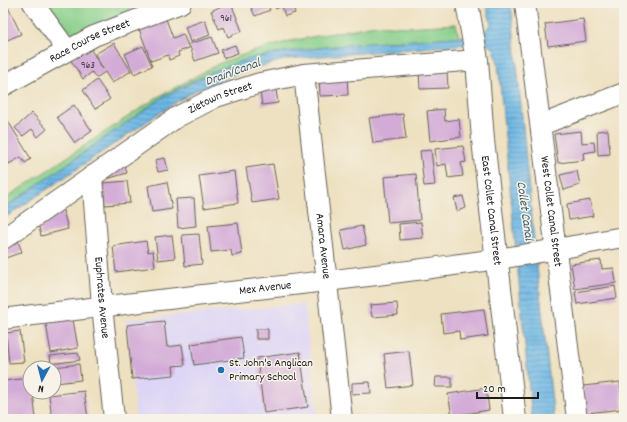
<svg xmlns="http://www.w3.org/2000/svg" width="627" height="422" viewBox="0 0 627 422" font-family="Dekko,sans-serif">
  <defs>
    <pattern id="water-rules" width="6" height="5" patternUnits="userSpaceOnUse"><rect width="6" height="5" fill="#6cb7e5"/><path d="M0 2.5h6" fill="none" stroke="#5894b9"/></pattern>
  </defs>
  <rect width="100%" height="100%" fill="#f7f3e8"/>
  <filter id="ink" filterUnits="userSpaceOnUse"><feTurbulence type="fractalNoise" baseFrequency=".025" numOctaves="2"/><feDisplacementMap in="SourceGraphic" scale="8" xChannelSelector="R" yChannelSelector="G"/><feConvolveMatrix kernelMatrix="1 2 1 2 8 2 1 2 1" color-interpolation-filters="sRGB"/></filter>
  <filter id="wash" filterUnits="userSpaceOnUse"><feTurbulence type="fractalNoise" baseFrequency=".012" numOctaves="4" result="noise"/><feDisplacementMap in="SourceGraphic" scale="16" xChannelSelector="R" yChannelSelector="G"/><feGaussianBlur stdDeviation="0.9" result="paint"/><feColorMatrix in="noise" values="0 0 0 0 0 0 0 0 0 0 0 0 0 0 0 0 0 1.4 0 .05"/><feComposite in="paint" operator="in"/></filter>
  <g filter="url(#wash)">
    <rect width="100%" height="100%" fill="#eee1c1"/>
    <path fill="#ddd5f6" d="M 304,304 L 318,419 L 136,419 L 126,320 Z"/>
    <path fill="#87cf8a" stroke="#527653" d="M 47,3 L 127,3 L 131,12 L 73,35 Z
      M 456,24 L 459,37 L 345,45 L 285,52 L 249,59 L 192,81 L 163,97 L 3,209 L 3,200 L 156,98 L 220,63 L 251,52 L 291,41 L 375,25 L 407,27 Z"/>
    <path fill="url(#water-rules)" stroke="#446a80" d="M 486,3 L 511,3 L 533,231 L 554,419 L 532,419 L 498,63 L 494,48 L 483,43 L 287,59 L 238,73 L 193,92 L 170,106 L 3,219 L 3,209 L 163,97 L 216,70 L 249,59 L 285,52 L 345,45 L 481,35 L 491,24 Z"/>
    <g id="blocks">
      <path fill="#d3abd7" d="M 3,3 L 6,3 L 21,34 L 3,42 L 5,46 L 3,47 Z
        M 131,3 L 150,3 L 136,11 Z
        M 228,3 L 231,3 L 242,31 L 228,37 L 224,27 L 219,29 L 211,11 Z
        M 249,3 L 267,3 L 270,10 L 255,16 Z
        M 274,3 L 292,3 L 295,13 L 285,16 L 282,6 L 276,9 Z
        M 166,19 L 173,38 L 183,34 L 189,48 L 178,52 L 179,56 L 169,60 L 168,55 L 151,61 L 139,29 Z
        M 583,19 L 586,41 L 548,46 L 545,24 Z
        M 205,20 L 210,35 L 190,42 L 185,27 Z
        M 212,37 L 218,53 L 195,61 L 189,44 Z
        M 114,43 L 131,71 L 112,83 L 105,72 L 96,78 L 92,72 L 83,79 L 70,59 L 89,47 L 103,69 L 95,54 Z
        M 235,45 L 238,53 L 223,58 L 221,50 Z
        M 143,46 L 152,66 L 134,74 L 125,54 Z
        M 447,71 L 448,88 L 420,89 L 419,72 Z
        M 347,75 L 348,95 L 320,96 L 319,76 Z
        M 97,80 L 110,99 L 95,109 L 83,90 Z
        M 275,83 L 278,103 L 262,105 L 259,85 Z
        M 74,105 L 92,131 L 75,143 L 57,117 Z
        M 444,109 L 445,121 L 459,119 L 461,137 L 430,141 L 427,111 Z
        M 32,113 L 47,129 L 38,137 L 32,129 L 23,136 L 15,128 Z
        M 403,114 L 406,139 L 373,143 L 369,118 Z
        M 8,121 L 31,159 L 25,163 L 21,157 L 9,164 L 3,153 L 3,124 Z
        M 608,130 L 610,154 L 598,155 L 597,131 Z
        M 581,131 L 582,143 L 594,142 L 595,151 L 583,153 L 584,160 L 558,163 L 554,134 Z
        M 463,146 L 466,162 L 461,163 L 463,176 L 448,178 L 446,164 L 437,166 L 435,149 Z
        M 431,150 L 435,185 L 424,186 L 420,151 Z
        M 165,158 L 168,170 L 158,172 L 155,160 Z
        M 123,160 L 127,173 L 107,179 L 103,165 Z
        M 273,164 L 279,199 L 252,203 L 246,168 Z
        M 234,171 L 238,203 L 204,208 L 199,176 Z
        M 577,171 L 580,185 L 564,190 L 560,175 Z
        M 416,174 L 420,220 L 388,223 L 384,177 Z
        M 127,181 L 130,203 L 105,205 L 103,183 Z
        M 167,182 L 172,209 L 152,212 L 148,186 Z
        M 463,196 L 466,208 L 457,211 L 454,198 Z
        M 194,198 L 196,226 L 178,228 L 176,199 Z
        M 590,200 L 593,216 L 569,220 L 567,204 Z
        M 62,207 L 68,229 L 41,236 L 36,214 Z
        M 421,222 L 423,238 L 400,240 L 399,224 Z
        M 238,223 L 242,254 L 232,256 L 231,250 L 211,252 L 208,226 Z
        M 362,226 L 366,245 L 345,250 L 341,230 Z
        M 15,233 L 22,252 L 3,259 L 3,237 Z
        M 199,234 L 202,264 L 185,266 L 182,235 Z
        M 172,235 L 175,258 L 158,260 L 155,237 Z
        M 146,241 L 148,252 L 153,251 L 155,267 L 116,272 L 113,246 Z
        M 601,260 L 602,269 L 614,268 L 616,283 L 575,289 L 571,264 Z
        M 615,286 L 617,298 L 577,304 L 575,292 Z
        M 397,303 L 398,315 L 372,317 L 370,305 Z
        M 484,309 L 488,336 L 460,340 L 459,331 L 443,333 L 441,314 Z
        M 72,314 L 78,348 L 51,353 L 45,318 Z
        M 164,321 L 167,347 L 182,345 L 185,365 L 173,366 L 174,375 L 132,379 L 127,325 Z
        M 256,329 L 268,329 L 268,339 L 256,339 Z
        M 20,331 L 24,362 L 9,363 L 6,333 Z
        M 241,337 L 244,358 L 194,365 L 191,344 Z
        M 409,351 L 413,385 L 388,388 L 384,354 Z
        M 300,352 L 308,407 L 264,413 L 257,358 Z
        M 78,353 L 80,360 L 51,364 L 50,356 Z
        M 79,364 L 81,380 L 56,383 L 54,367 Z
        M 436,377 L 452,377 L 452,387 L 435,387 Z
        M 30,378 L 30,392 L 33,392 L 36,419 L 3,419 L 3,381 Z
        M 370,382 L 371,393 L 352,394 L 352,383 Z
        M 620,382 L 623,409 L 586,413 L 583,386 Z
        M 486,388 L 489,410 L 452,416 L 448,394 Z
        M 84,391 L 88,419 L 52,419 L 49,395 Z
        M 312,416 L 312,419 L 294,419 L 293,418 Z"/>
    </g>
  </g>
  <g filter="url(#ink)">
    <use href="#blocks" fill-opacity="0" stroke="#666156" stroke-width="1"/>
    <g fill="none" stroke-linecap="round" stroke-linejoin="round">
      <defs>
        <g id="minor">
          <path d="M 33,3 L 67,50"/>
          <path id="s1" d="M 525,3 L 577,419"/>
          <path id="s2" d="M 304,74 L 342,419"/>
          <path id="s3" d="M 3,86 L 94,36 L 181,3"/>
          <path d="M 541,125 L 624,93"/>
          <path id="s4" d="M 92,176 L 102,306 L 114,419"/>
          <path id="s5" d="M 3,239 L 177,117 L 216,97 L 260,83 L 304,74 L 477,60"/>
          <path id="s6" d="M 3,319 C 167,297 333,283 497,259 C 539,253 582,244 624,237"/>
        </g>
        <g id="tertiary">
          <path id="s7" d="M 467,3 L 477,60 L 483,140 L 515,419"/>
        </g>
      </defs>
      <use href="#minor" stroke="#666156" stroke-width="22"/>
      <use href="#tertiary" stroke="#666156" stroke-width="24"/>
      <use href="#minor" stroke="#fff" stroke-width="20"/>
      <use href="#tertiary" stroke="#fff" stroke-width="22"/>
    </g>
  </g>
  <circle fill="#1f6fb2" stroke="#f7f3e8" stroke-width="1.5" cx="221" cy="370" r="4"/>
  <g text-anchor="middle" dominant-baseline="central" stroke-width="3" stroke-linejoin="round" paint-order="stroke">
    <g font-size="10" fill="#4a404b">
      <text x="226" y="19">961</text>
      <text x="88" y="66">963</text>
    </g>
    <g font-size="12" fill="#1c1c1c" stroke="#f7f3e8">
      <text stroke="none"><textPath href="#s3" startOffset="98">Race Course Street</textPath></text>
      <text stroke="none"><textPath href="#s5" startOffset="260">Zietown Street</textPath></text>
      <text stroke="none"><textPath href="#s7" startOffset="209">East Collet Canal Street</textPath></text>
      <text stroke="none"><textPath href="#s1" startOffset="210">West Collet Canal Street</textPath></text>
      <text stroke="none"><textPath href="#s2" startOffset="173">Amara Avenue</textPath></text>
      <text stroke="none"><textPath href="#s6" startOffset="264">Mex Avenue</textPath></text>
      <text stroke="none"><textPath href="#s4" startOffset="122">Euphrates Avenue</textPath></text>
    </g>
    <g font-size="12" fill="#1c1c1c" stroke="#f7f3e8" text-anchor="start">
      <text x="229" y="363">St. John's Anglican<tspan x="229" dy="14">Primary School</tspan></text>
    </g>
    <g font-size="13" font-style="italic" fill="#3c5a6c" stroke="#f7f3e8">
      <text transform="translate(233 73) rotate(-20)">Drain/Canal</text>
      <text transform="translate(524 211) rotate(82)">Collet Canal</text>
    </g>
  </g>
  <rect width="627" height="422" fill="none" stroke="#f7f3e8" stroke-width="16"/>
  <g transform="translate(42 380) rotate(187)"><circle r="19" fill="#f7f3e8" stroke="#9f9d96"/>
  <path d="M0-3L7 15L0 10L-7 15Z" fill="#1f6fb2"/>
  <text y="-6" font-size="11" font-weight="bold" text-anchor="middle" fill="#1c1c1c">N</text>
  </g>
  <path d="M477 392v6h61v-6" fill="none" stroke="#1c1c1c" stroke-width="2"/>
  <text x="483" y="392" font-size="12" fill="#1c1c1c" stroke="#f7f3e8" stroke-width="3" paint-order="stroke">20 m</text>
</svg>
